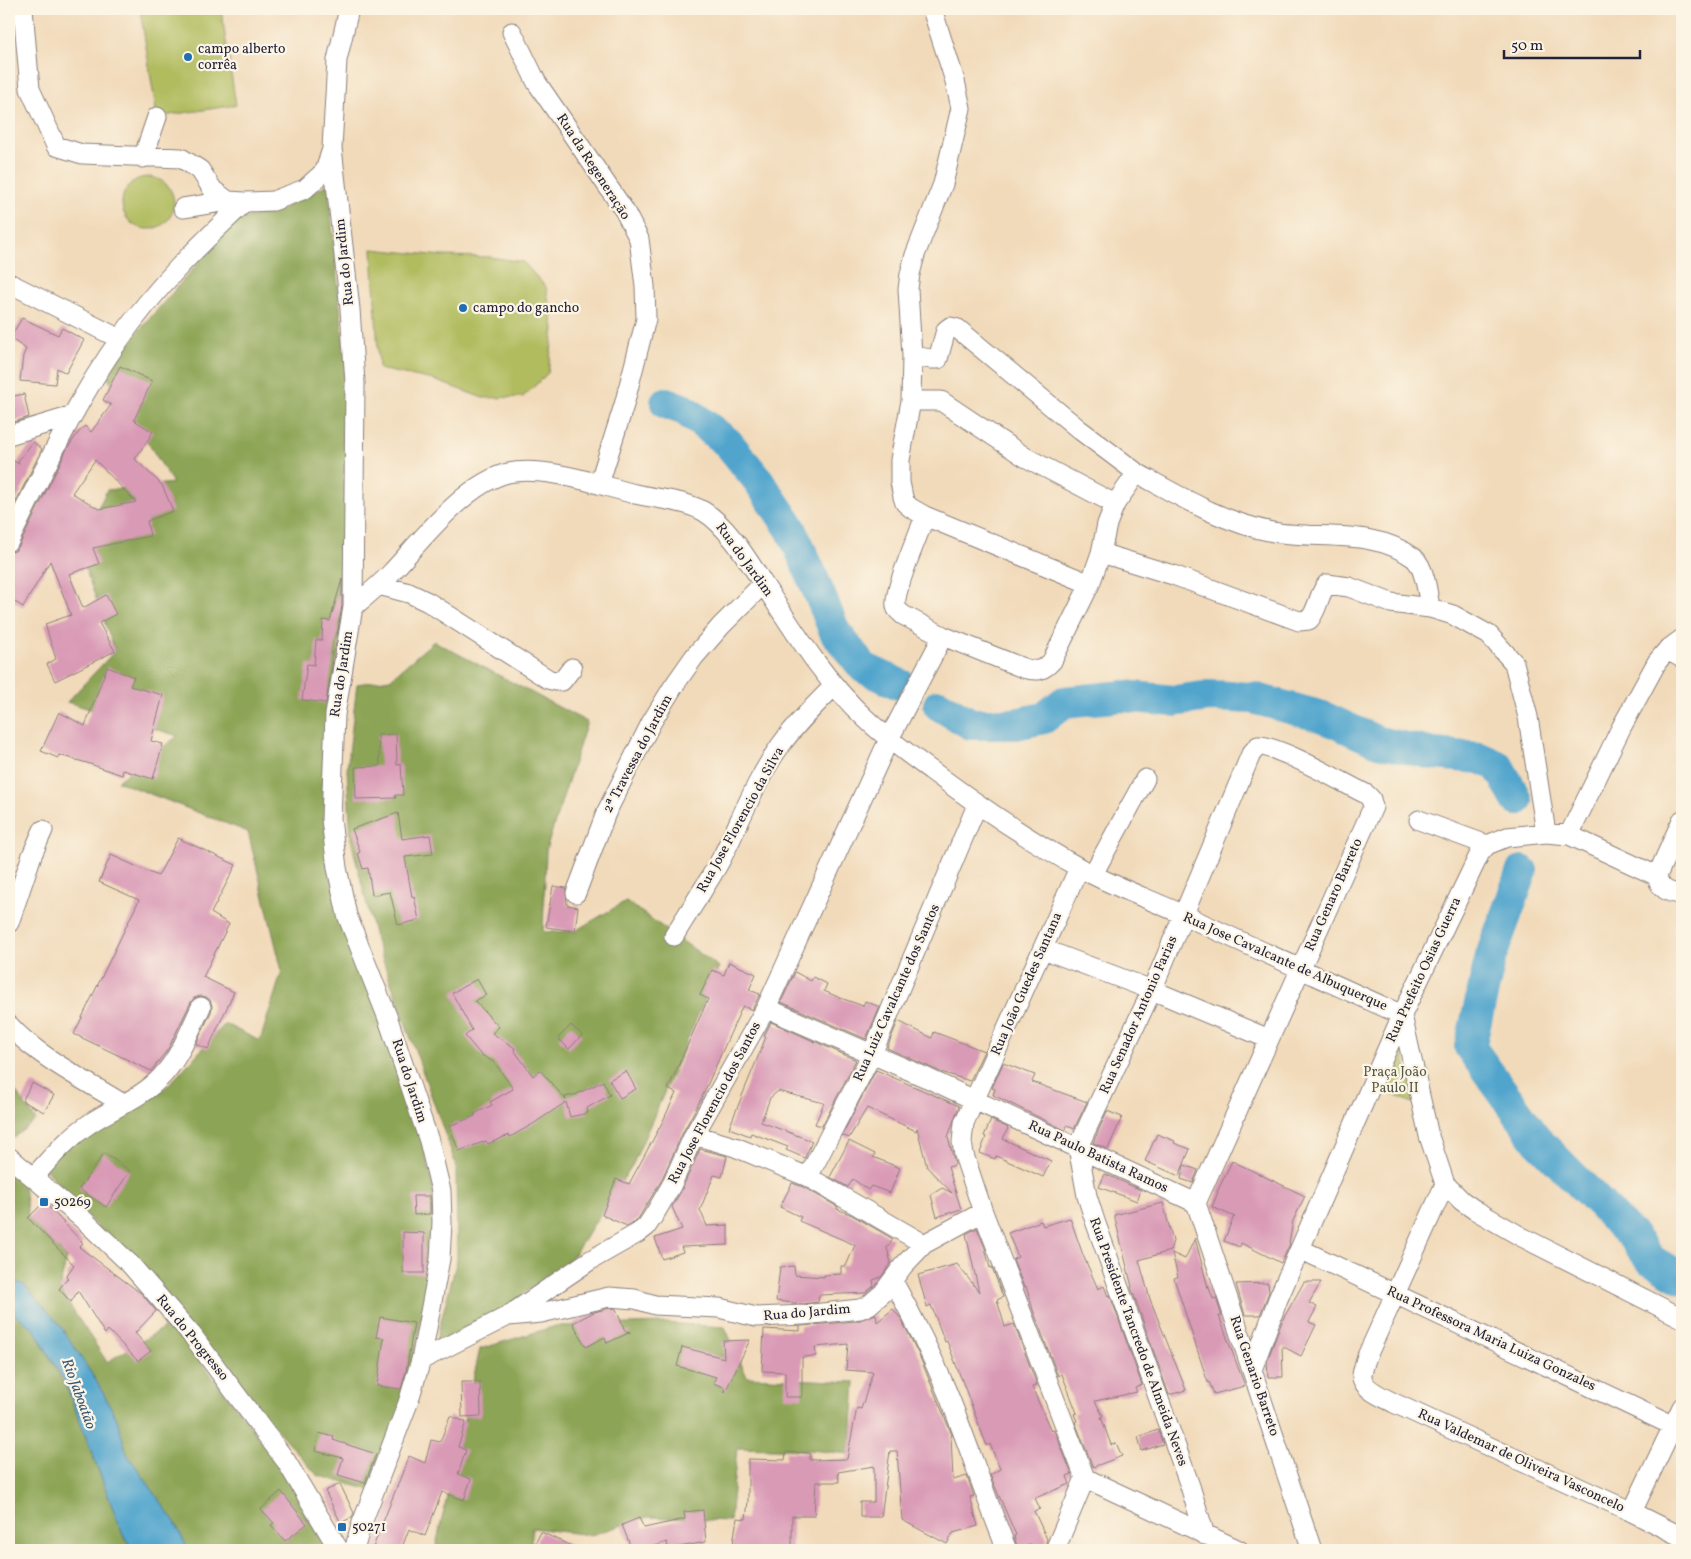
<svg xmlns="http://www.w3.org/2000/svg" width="1691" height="1559" viewBox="0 0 1691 1559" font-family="Vollkorn,serif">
  <rect width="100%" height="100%" fill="#fcf5e5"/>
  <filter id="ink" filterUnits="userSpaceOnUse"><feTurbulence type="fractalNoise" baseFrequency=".02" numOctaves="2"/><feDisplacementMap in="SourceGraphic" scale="10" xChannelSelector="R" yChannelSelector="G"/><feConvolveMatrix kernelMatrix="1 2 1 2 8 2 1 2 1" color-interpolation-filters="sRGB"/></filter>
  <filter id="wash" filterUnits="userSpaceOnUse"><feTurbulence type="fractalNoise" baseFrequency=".0096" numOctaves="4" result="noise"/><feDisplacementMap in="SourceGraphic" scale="20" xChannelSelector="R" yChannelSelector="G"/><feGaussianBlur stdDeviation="1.12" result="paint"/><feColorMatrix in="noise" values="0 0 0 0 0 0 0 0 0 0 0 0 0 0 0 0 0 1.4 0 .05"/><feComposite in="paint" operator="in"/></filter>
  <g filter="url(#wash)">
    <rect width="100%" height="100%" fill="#f1daba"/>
    <path fill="#b1bc5e" stroke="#6a6f4c" d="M 140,9 L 221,9 L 236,105 L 157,117 Z
      M122 203a26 26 0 1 1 52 0a26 26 0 1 1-52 0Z
      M 372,249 L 442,256 L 490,257 L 523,262 L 546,287 L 554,329 L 548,373 L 523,397 L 483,398 L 434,380 L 379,369 Z
      M 1399,1035 L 1415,1104 L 1375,1087 Z"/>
    <path fill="#8ca455" stroke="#576348" d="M 328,184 L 347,378 L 347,575 L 330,716 L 326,824 L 422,1140 L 433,1186 L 433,1270 L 404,1402 L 370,1490 L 317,1475 L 38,1161 L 54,1139 L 117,1123 L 169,1085 L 225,1024 L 260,1041 L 282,971 L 248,832 L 117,781 L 178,736 L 67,702 L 115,651 L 78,549 L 107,490 L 173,483 L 106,375 L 136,334 L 237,219 L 277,212 Z
      M 434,641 L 587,722 L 546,850 L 543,932 L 575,931 L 626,901 L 719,967 L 633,1164 L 572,1258 L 502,1310 L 435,1344 L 457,1260 L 456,1165 L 375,938 L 351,840 L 347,770 L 357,684 L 390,679 Z
      M 9,1082 L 36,1120 L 13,1138 L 9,1134 Z
      M 9,1168 L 23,1178 L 28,1218 L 67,1258 L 59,1289 L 107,1362 L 172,1323 L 288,1476 L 327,1550 L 188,1550 L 175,1522 L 127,1454 L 117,1419 L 100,1387 L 60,1325 L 24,1285 L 9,1279 Z
      M 9,1310 L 34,1329 L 68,1391 L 123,1535 L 133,1550 L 9,1550 Z
      M 666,1323 L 725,1327 L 747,1377 L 855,1382 L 850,1454 L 810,1450 L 737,1448 L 730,1521 L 648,1517 L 591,1535 L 532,1528 L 531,1550 L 435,1550 L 480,1349 L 556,1326 Z"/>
    <path fill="#51a5cd" stroke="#3a6484" d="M 9,1279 L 24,1285 L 60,1325 L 100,1387 L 117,1419 L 127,1454 L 175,1522 L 188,1550 L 133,1550 L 123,1535 L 66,1384 L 34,1329 L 9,1310 Z"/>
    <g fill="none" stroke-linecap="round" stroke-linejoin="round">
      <path stroke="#51a5cd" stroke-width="32" d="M 666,403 L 685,410 L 728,443 L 758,480 L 791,529 L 812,576 L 835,632 L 864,668 L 901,685
        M 939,705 L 971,724 L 1015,724 L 1044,718 L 1064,702 L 1124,696 L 1174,701 L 1210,696 L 1253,698 L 1323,717 L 1378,742 L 1434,754 L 1480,758 L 1498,766 L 1517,800
        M 1522,871 L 1491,956 L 1470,1047 L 1538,1141 L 1634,1238 L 1651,1260 L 1682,1278"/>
    </g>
    <g id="blocks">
      <path fill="#d99ab6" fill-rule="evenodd" d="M 22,318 L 58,335 L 62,328 L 84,340 L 66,373 L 57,368 L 55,384 L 20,381 L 23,356 L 26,349 L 10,338 Z
        M 120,366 L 152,381 L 134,420 L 153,432 L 135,459 L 162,485 L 173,511 L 147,521 L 150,536 L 93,548 L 99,564 L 69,574 L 83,608 L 106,595 L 116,614 L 99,623 L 115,651 L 55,681 L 47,664 L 56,659 L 45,624 L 71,615 L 50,561 L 23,607 L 9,598 L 9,552 L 15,551 L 19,546 L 67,449 L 78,433 L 85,426 L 91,432 L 111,405 L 103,400 ZM 95,460 L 136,502 L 99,509 L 72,493 Z
        M 24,394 L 29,417 L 11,423 L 9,397 Z
        M 33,442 L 42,449 L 9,516 L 9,458 L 19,464 L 18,461 Z
        M 342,579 L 342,606 L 326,703 L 302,700 L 307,664 L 314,665 L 316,640 L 322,640 L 323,620 L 330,621 Z
        M 107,667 L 134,677 L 130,686 L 163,695 L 151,741 L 163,744 L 153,779 L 123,770 L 122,775 L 87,763 L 59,755 L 58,758 L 41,751 L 59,712 L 85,726 Z
        M 396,734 L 397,765 L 401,764 L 403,795 L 395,795 L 396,798 L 356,799 L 355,767 L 380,766 L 378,735 Z
        M 398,813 L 402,839 L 430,835 L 433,854 L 405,857 L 412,897 L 414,896 L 419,920 L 398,925 L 390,892 L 372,895 L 368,868 L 363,869 L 358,853 L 360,852 L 352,829 Z
        M 178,838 L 236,865 L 211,913 L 229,924 L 203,977 L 234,992 L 208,1049 L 196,1044 L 211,1012 L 212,1006 L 210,1000 L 206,997 L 200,996 L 194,998 L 191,1002 L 168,1049 L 151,1071 L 74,1034 L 139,900 L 99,882 L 111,855 L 158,876 Z
        M 553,886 L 566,888 L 567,905 L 578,907 L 575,931 L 546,927 Z
        M 729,962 L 756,974 L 749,990 L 760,994 L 752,1010 L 743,1006 L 742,1007 L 702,1097 L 684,1130 L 661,1181 L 638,1219 L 627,1226 L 602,1215 L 616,1179 L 629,1184 L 663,1121 L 676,1093 L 668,1089 L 708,999 L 700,995 L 712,970 L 724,975 Z
        M 795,972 L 811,981 L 813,977 L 827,984 L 824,991 L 838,997 L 863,1006 L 865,1001 L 880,1007 L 866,1039 L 781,1002 Z
        M 477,979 L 486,995 L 475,1001 L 499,1027 L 492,1033 L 515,1048 L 514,1050 L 533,1076 L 540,1070 L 566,1100 L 565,1097 L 577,1094 L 603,1081 L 610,1095 L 587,1108 L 588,1113 L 570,1117 L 566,1102 L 533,1124 L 510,1137 L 509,1135 L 488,1144 L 486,1141 L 459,1151 L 449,1126 L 475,1116 L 474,1114 L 492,1105 L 490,1102 L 513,1089 L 495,1063 L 480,1054 L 465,1036 L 472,1030 L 452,993 Z
        M 898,1021 L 932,1038 L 934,1032 L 984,1051 L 970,1081 L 941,1072 L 887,1048 Z
        M 771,1022 L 856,1060 L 822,1126 L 815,1124 L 824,1103 L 778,1091 L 770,1098 L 761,1122 L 812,1141 L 805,1158 L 786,1150 L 788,1147 L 751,1133 L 750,1136 L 729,1128 L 766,1037 L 764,1036 Z
        M 571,1025 L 582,1035 L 569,1049 L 558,1038 Z
        M 1003,1063 L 1035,1075 L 1032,1082 L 1087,1102 L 1074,1129 L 1067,1125 L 1065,1130 L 993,1095 L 995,1089 L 992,1088 Z
        M 876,1070 L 959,1106 L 948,1137 L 955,1165 L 948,1167 L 961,1209 L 937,1217 L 931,1195 L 942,1188 L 952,1193 L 927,1167 L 917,1128 L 916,1131 L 867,1108 L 849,1138 L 842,1135 Z
        M 626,1071 L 636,1089 L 620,1098 L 609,1080 Z
        M 32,1083 L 54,1095 L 44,1112 L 22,1101 Z
        M 1107,1111 L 1122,1117 L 1108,1149 L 1093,1143 Z
        M 991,1120 L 1008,1128 L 1003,1139 L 1051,1161 L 1043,1177 L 996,1156 L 995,1159 L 980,1153 L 986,1137 L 984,1136 Z
        M 1157,1134 L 1175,1141 L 1174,1143 L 1190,1149 L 1179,1176 L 1145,1161 Z
        M 849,1141 L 875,1154 L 873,1157 L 900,1168 L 890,1193 L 871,1186 L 868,1190 L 853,1179 L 848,1187 L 830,1177 Z
        M 700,1149 L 727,1156 L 722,1177 L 714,1175 L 700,1210 L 707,1226 L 728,1225 L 728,1245 L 681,1247 L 683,1252 L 662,1259 L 655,1238 L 682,1229 L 672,1207 L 681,1191 Z
        M 104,1153 L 130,1171 L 106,1207 L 79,1189 Z
        M 1232,1161 L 1305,1196 L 1293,1221 L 1289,1243 L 1290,1244 L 1281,1263 L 1241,1243 L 1240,1247 L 1224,1241 L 1233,1218 L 1235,1217 L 1212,1207 L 1218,1192 L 1217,1192 Z
        M 1184,1165 L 1198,1170 L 1193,1183 L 1181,1179 Z
        M 1105,1174 L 1141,1190 L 1137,1201 L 1099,1187 Z
        M 792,1183 L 803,1187 L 838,1207 L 837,1209 L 852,1215 L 893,1239 L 887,1248 L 891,1263 L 881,1277 L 873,1280 L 874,1286 L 865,1293 L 819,1295 L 818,1302 L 803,1304 L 776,1301 L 780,1267 L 794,1266 L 795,1275 L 824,1277 L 824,1275 L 841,1274 L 841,1266 L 846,1266 L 855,1245 L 799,1221 L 801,1217 L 780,1207 Z
        M 413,1196 L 430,1196 L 430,1214 L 414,1215 Z
        M 44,1202 L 83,1243 L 79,1247 L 142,1294 L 156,1311 L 135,1333 L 151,1351 L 138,1361 L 108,1330 L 105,1334 L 78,1291 L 71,1302 L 59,1289 L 68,1278 L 66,1276 L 74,1265 L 28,1218 Z
        M 1163,1203 L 1173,1241 L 1170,1251 L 1139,1260 L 1150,1299 L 1186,1390 L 1169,1395 L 1131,1287 L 1132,1287 L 1114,1215 Z
        M 1070,1218 L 1083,1255 L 1098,1289 L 1104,1286 L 1108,1296 L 1110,1295 L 1142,1385 L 1135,1388 L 1137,1392 L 1095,1401 L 1103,1416 L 1101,1417 L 1111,1445 L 1116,1443 L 1122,1456 L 1093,1467 L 1075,1422 L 1077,1421 L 1074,1414 L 1077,1413 L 1062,1374 L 1058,1376 L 1033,1310 L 1026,1286 L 1024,1287 L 1013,1259 L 1018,1257 L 1008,1233 L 1041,1221 L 1043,1226 Z
        M 977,1228 L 985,1248 L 990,1268 L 992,1267 L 1003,1297 L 997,1300 L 1005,1327 L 1014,1324 L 1037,1385 L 1032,1387 L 1051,1431 L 1054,1430 L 1072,1474 L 1067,1476 L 1070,1484 L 1035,1498 L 1040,1509 L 1034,1511 L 1047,1539 L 1044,1550 L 1034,1550 L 1031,1544 L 1018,1550 L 1014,1536 L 1016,1535 L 990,1475 L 1000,1469 L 990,1444 L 987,1446 L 947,1341 L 945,1342 L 931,1305 L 927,1307 L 918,1275 L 957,1264 L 979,1292 L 966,1234 Z
        M 403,1232 L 424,1233 L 424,1273 L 403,1273 Z
        M 1195,1238 L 1208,1288 L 1208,1285 L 1213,1299 L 1216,1298 L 1222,1316 L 1219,1316 L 1245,1386 L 1214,1394 L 1209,1382 L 1208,1383 L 1174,1278 L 1178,1277 L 1172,1253 L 1185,1259 Z
        M 1304,1282 L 1321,1282 L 1309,1303 L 1317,1307 L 1309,1322 L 1316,1325 L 1301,1356 L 1282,1346 L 1283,1377 L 1268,1377 L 1267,1361 L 1283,1319 Z
        M 1268,1283 L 1269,1292 L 1260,1315 L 1245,1315 L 1236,1284 Z
        M 610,1308 L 616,1309 L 625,1331 L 631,1332 L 607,1343 L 605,1337 L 586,1347 L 573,1323 L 594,1312 Z
        M 893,1309 L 901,1319 L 919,1355 L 945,1418 L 952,1435 L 951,1436 L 953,1480 L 967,1476 L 974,1496 L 970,1497 L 978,1526 L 953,1533 L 947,1544 L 902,1520 L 897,1451 L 890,1451 L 881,1517 L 860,1517 L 860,1502 L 874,1502 L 874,1466 L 838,1472 L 839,1482 L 816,1482 L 814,1516 L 792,1516 L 792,1550 L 732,1550 L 737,1518 L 746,1519 L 748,1501 L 748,1459 L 785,1460 L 786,1452 L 810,1453 L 810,1460 L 847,1459 L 857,1408 L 861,1409 L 873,1372 L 846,1370 L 848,1344 L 815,1347 L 816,1356 L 802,1357 L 802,1397 L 785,1397 L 785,1372 L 762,1371 L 764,1329 L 800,1331 L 800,1326 L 857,1321 L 876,1314 L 877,1322 Z
        M 380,1317 L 414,1323 L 406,1372 L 401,1389 L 377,1386 L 384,1338 L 376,1337 Z
        M 750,1340 L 725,1392 L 724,1387 L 713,1383 L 716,1377 L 677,1366 L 682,1347 L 724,1358 L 723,1341 Z
        M 461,1382 L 480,1382 L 481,1416 L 462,1417 Z
        M 450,1416 L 466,1422 L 458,1447 L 466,1450 L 458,1474 L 471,1479 L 464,1500 L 442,1492 L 425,1536 L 409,1529 L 401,1550 L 372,1550 L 409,1456 L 425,1463 L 431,1440 L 440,1442 Z
        M 1158,1430 L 1163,1444 L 1142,1451 L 1138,1437 Z
        M 319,1433 L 334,1437 L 333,1440 L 376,1454 L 365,1483 L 338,1475 L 343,1458 L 315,1451 Z
        M 340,1484 L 354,1513 L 352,1517 L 341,1523 L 325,1491 Z
        M 281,1491 L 307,1524 L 285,1541 L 271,1525 L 274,1523 L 261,1509 Z
        M 703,1510 L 706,1542 L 668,1549 L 667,1542 L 641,1550 L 632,1550 L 622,1525 L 639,1518 L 644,1528 L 685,1519 L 684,1512 Z
        M 541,1532 L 580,1550 L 532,1550 Z"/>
    </g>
  </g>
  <g filter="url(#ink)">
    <use href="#blocks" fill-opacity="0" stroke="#8a7e7a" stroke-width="1"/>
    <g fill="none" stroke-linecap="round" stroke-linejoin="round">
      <defs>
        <path id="minor" d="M 23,9 L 30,89 L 56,146 L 82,154 L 181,158 L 200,170 L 213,190 L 228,201 L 245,202
          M 349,9 L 337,60 L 332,148 L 350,309 L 355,383 L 353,607 L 335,715 L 331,819 L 337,868 L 347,915 L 387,1016 L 429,1141 L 441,1191 L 442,1222 L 440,1259 L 421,1360 L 408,1403 L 362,1523 L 354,1550
          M 932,9 L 955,81 L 961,108 L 943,184 L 915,255 L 910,274 L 908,289 L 912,356 L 911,401 L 900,460 L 900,482 L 903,497 L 905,503 L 911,508 L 925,516 C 919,534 893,591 896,606 C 896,610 900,612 903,615 L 943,636
          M 512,32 L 537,83 L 624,210 L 639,239 L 645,286 L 646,319 L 624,405 L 599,484
          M 143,158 L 157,117
          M 183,208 L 228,201
          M 9,283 L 120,339
          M 911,401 L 941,401 L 1025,457 L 1115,504
          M 9,435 L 72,416
          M 1137,473 C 1181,497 1224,523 1273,532 C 1319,540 1374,528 1414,558 C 1425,567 1428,595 1430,608
          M 925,516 L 1090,584
          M 9,541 C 43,473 75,402 120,339 C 155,288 200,244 245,202 L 273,201 L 305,189 L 325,171 L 331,152
          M 1101,553 L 1173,575 L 1299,621 L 1309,620 C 1318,610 1318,595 1327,584 L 1349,587 L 1391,603 L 1430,608 L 1453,615 L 1489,635 L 1514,663 L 1528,717 L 1546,833
          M 379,585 L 409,593 L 428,602 L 548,679 L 556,681 L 562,681 L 572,668
          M 353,607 C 366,596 380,585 391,573 C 421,541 465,483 508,473 C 545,465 598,485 635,494 C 657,499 683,500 703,511 C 729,526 752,567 768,591 C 797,636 827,683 866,719 C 886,738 910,755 932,771 C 979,806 1027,839 1078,867 C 1112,886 1149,899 1184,915 C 1256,949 1329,982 1402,1015 L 1429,1136 L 1445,1184 L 1462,1201 L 1475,1210 L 1520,1236 L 1682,1318
          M 1667,650 L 1682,639
          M 1419,820 L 1487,845
          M 1569,835 L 1621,728 L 1657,662 L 1667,650 L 1682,658
          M 1079,868 L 964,1123 L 962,1142 L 964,1155 L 983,1212 L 1085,1478 L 1239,1550
          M 1093,874 L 1145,779
          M 1657,876 L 1682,820
          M 1657,876 C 1660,890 1669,893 1682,894
          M 576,893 L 606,813 L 651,723 L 673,687 L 694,657 L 721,626 L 763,584
          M 9,923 L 32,855 L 43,830
          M 674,936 C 689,911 706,886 720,861 C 740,823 755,781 780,746 C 796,724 815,705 834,686
          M 1043,949 L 1152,990 L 1269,1039
          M 766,1008 L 927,1078 L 1196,1203
          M 9,1025 C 36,1056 88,1082 123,1104
          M 694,1135 L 735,1147 L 808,1177 L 924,1244
          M 9,1157 L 86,1222 L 130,1264 L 192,1335 L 286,1461 L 339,1550
          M 34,1177 C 52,1156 69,1137 92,1122 C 115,1107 143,1097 162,1076 C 180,1057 190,1030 201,1007
          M 808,1177 L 872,1054 L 977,805
          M 1445,1184 L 1367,1356 C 1365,1362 1363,1369 1362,1375 C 1361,1389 1383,1397 1394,1403 L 1632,1512 L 1682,1537
          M 1196,1203 L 1373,807 L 1371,799 L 1366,794 C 1345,784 1276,744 1258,746 L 1251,754 L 1152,990 L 1078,1147 L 1087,1196 L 1095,1221 L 1190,1486 L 1205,1535
          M 1196,1203 L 1312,1550
          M 1300,1249 L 1682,1430
          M 893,1281 C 913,1317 932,1355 948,1394 C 969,1446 986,1499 1007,1550
          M 508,1316 L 541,1313 L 609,1297 L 635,1299 L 655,1305 L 719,1308 L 756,1317 L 804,1315 L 860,1309 L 869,1305 L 883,1293 L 903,1266 L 924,1244 L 983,1212
          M 421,1360 L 508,1316 L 589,1261 L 638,1233 L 646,1227 L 654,1215 L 671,1186 L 694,1135 L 766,1008 L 889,739 L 943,636 L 1023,668 C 1037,672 1043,671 1052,661 L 1090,584 L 1101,553 L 1107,524 L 1115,504 L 1137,473 L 1080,430 L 958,329 L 950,327 L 946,330 L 938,359 L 931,359 L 912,356
          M 1252,1370 L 1278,1299 L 1402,1015 L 1480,853 L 1487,845 L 1507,837 L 1546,833 L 1569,835 L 1657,876
          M 1632,1512 L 1682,1407
          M 1055,1550 L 1085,1478"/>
      </defs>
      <use href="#minor" stroke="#8a7e7a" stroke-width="21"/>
      <use href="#minor" stroke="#fff" stroke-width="19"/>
    </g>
  </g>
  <g fill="#1f6fb2" stroke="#fcf5e5" stroke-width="2">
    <circle cx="188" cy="57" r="5"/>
    <circle cx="463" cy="308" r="5"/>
    <rect x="39" y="1197" width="10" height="10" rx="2.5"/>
    <rect x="337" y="1522" width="10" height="10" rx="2.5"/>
  </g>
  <g text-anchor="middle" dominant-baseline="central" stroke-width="4.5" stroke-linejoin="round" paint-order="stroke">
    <g font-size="14" fill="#22223b" stroke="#fcf5e5" text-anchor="start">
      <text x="198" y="49">campo alberto<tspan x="198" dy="16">corrêa</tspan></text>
      <text x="473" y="308">campo do gancho</text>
      <text x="54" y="1202">50269</text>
      <text x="352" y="1527">50271</text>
    </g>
    <g font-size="14" fill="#22223b" stroke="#fcf5e5">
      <text transform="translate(593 167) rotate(57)">Rua da Regeneração</text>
      <text transform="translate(345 262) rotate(-96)">Rua do Jardim</text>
      <text transform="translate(744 560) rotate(54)">Rua do Jardim</text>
      <text transform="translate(342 674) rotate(-81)">Rua do Jardim</text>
      <text transform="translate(638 754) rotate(-62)">2ª Travessa do Jardim</text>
      <text transform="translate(741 820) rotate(-61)">Rua Jose Florencio da Silva</text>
      <text transform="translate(1334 895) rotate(-66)">Rua Genaro Barreto</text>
      <text transform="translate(1285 962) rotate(24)">Rua Jose Cavalcante de Albuquerque</text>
      <text transform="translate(1424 970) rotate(-65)">Rua Prefeito Osias Guerra</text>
      <text transform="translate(1027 984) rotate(-66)">Rua João Guedes Santana</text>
      <text transform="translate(897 993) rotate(-66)">Rua Luiz Cavalcante dos Santos</text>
      <text transform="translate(1139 1015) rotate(-66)">Rua Senador Antonio Farias</text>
      <text transform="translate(409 1081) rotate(72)">Rua do Jardim</text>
      <text transform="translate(715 1103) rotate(-62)">Rua Jose Florencio dos Santos</text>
      <text transform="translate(1098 1157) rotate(25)">Rua Paulo Batista Ramos</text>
      <text transform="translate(807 1313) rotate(-5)">Rua do Jardim</text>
      <text transform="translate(192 1338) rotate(51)">Rua do Progresso</text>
      <text transform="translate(1491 1339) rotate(25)">Rua Professora Maria Luiza Gonzales</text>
      <text transform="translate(1138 1342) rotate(70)">Rua Presidente Tancredo de Almeida Neves</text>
      <text transform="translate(1254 1376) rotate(71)">Rua Genario Barreto</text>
      <text transform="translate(1521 1461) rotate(25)">Rua Valdemar de Oliveira Vasconcelo</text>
    </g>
    <g font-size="14" fill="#545847" stroke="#fcf5e5">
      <text x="1395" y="1072">Praça João<tspan x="1395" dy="16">Paulo II</tspan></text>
    </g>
    <g font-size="15" font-style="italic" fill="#355675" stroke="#fcf5e5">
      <text transform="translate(78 1394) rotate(70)">Rio Jaboatão</text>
    </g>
  </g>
  <rect width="1691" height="1559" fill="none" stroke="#fcf5e5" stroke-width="30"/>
  <path d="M1504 50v8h136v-8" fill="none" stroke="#22223b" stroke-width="2.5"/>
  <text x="1511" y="50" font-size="15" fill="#22223b" stroke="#fcf5e5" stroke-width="4" paint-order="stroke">50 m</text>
</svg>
